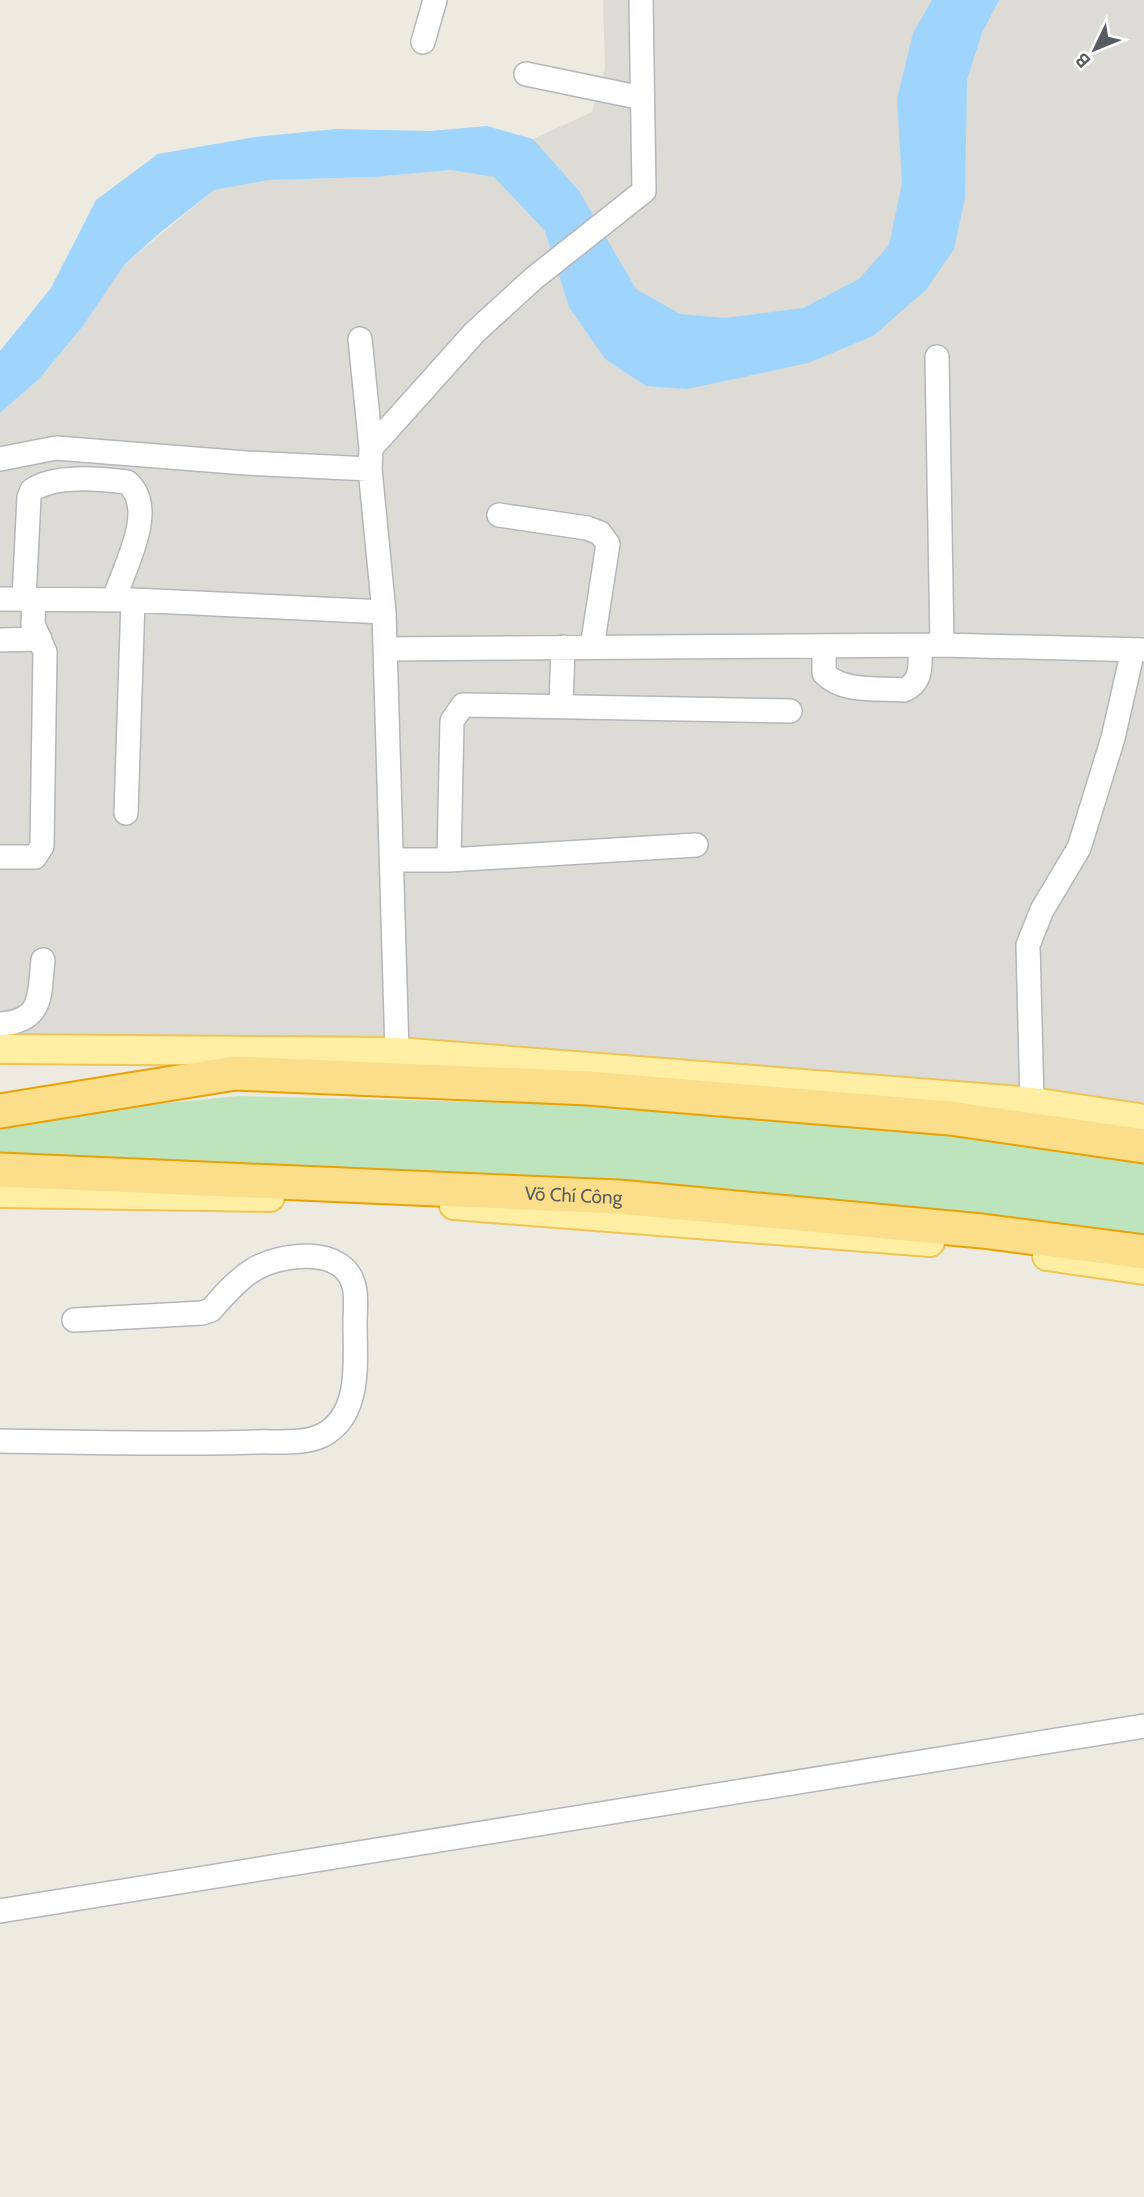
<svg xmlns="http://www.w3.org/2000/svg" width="1144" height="2197" viewBox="0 0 1144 2197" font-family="Cabin,sans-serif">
  <rect width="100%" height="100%" fill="#eceae1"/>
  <path fill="#dddbd5" d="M 603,0 L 1144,0 L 1144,1105 L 0,1041 L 0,413 L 39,379 L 83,326 L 124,265 L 214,190 L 269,180 L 374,177 L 451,170 L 494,176 L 533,139 L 592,112 L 605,69 Z"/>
  <path fill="#bde4bd" d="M 238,1096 L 758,1109 L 1144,1153 L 1144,1240 L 0,1155 L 0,1125 L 70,1113 Z"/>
  <path fill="#9fd5fd" d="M 932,0 L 999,0 L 982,33 L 967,80 L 965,198 L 954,249 L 926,290 L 873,336 L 808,363 L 739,378 L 687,389 L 646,386 L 605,359 L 569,307 L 545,231 L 494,177 L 451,170 L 374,177 L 269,180 L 214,190 L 162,231 L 124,265 L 83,326 L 39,379 L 0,413 L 0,351 L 51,288 L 96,200 L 158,154 L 255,137 L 336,129 L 430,131 L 487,126 L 533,139 L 579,191 L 636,289 L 680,314 L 725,318 L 803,308 L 859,279 L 889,245 L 902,183 L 897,99 L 913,33 Z"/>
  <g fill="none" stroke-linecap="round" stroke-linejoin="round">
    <defs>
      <path id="minor" d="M 423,42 L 435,0
        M 526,74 L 642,98
        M 360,339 L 371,448
        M 937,357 L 942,645
        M 0,459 L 56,448 L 246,463 L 370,469
        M 499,515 L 587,528 L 600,533 L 608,544 L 592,647
        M 0,599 L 133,600 L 384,612
        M 24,599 L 29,497 L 32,490 C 56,474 100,479 127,482 C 159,509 123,568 114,600
        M 0,640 L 40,639
        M 824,646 L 824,673 C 842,693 879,688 904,690 C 923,682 920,664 920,646
        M 385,649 L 942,645 L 1144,650
        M 561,706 L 563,647
        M 126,813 L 133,600
        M 0,857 L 35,857 L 42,846 L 45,652 L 33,624 L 34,599
        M 393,860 L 449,860 L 696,845
        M 449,860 L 452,721 L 463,705 L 790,711
        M 0,1024 C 44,1021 39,995 43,960
        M 397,1052 L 384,612 L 370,469 L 371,448 L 475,332 L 533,279 L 644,191 L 641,0
        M 1032,1102 L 1028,945 L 1042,910 L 1079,848 L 1113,738 L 1133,650
        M 0,1441 C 85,1442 170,1445 255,1442 C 276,1441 303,1445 323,1435 C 362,1414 355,1360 355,1324 C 355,1312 357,1297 354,1286 C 344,1245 280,1253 253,1270 C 237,1280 223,1296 211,1310 L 202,1313 L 74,1320
        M 0,1911 L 1144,1726"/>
      <path id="major" d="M 0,1049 L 397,1052 L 1032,1102 L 1144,1119
        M 0,1193 L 270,1197
        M 454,1205 L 930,1242
        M 1047,1256 L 1144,1270"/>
      <g id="highway">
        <path d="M 0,1111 L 235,1073 L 588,1088 L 950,1118 L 1144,1146"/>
        <path id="s1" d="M 0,1170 L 619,1197 L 982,1231 L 1144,1252"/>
      </g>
    </defs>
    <use href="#minor" stroke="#b3b7bb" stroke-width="26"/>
    <use href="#major" stroke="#efc457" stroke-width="32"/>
    <use href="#highway" stroke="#e9a104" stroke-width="37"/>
    <use href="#minor" stroke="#fff" stroke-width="23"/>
    <use href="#major" stroke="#feefa4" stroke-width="28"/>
    <use href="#highway" stroke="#fbde89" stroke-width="33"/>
  </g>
  <g text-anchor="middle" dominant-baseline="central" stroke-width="5" stroke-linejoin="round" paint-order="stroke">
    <g font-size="19" fill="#595d61" stroke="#fff">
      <text stroke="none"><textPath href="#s1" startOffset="574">Võ Chí Công</textPath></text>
    </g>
  </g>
  <g transform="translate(1095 49) rotate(227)" stroke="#ffffff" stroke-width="5" paint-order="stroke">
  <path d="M0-5L12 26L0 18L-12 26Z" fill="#595d61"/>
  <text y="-10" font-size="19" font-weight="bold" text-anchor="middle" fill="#595d61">B</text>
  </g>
</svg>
